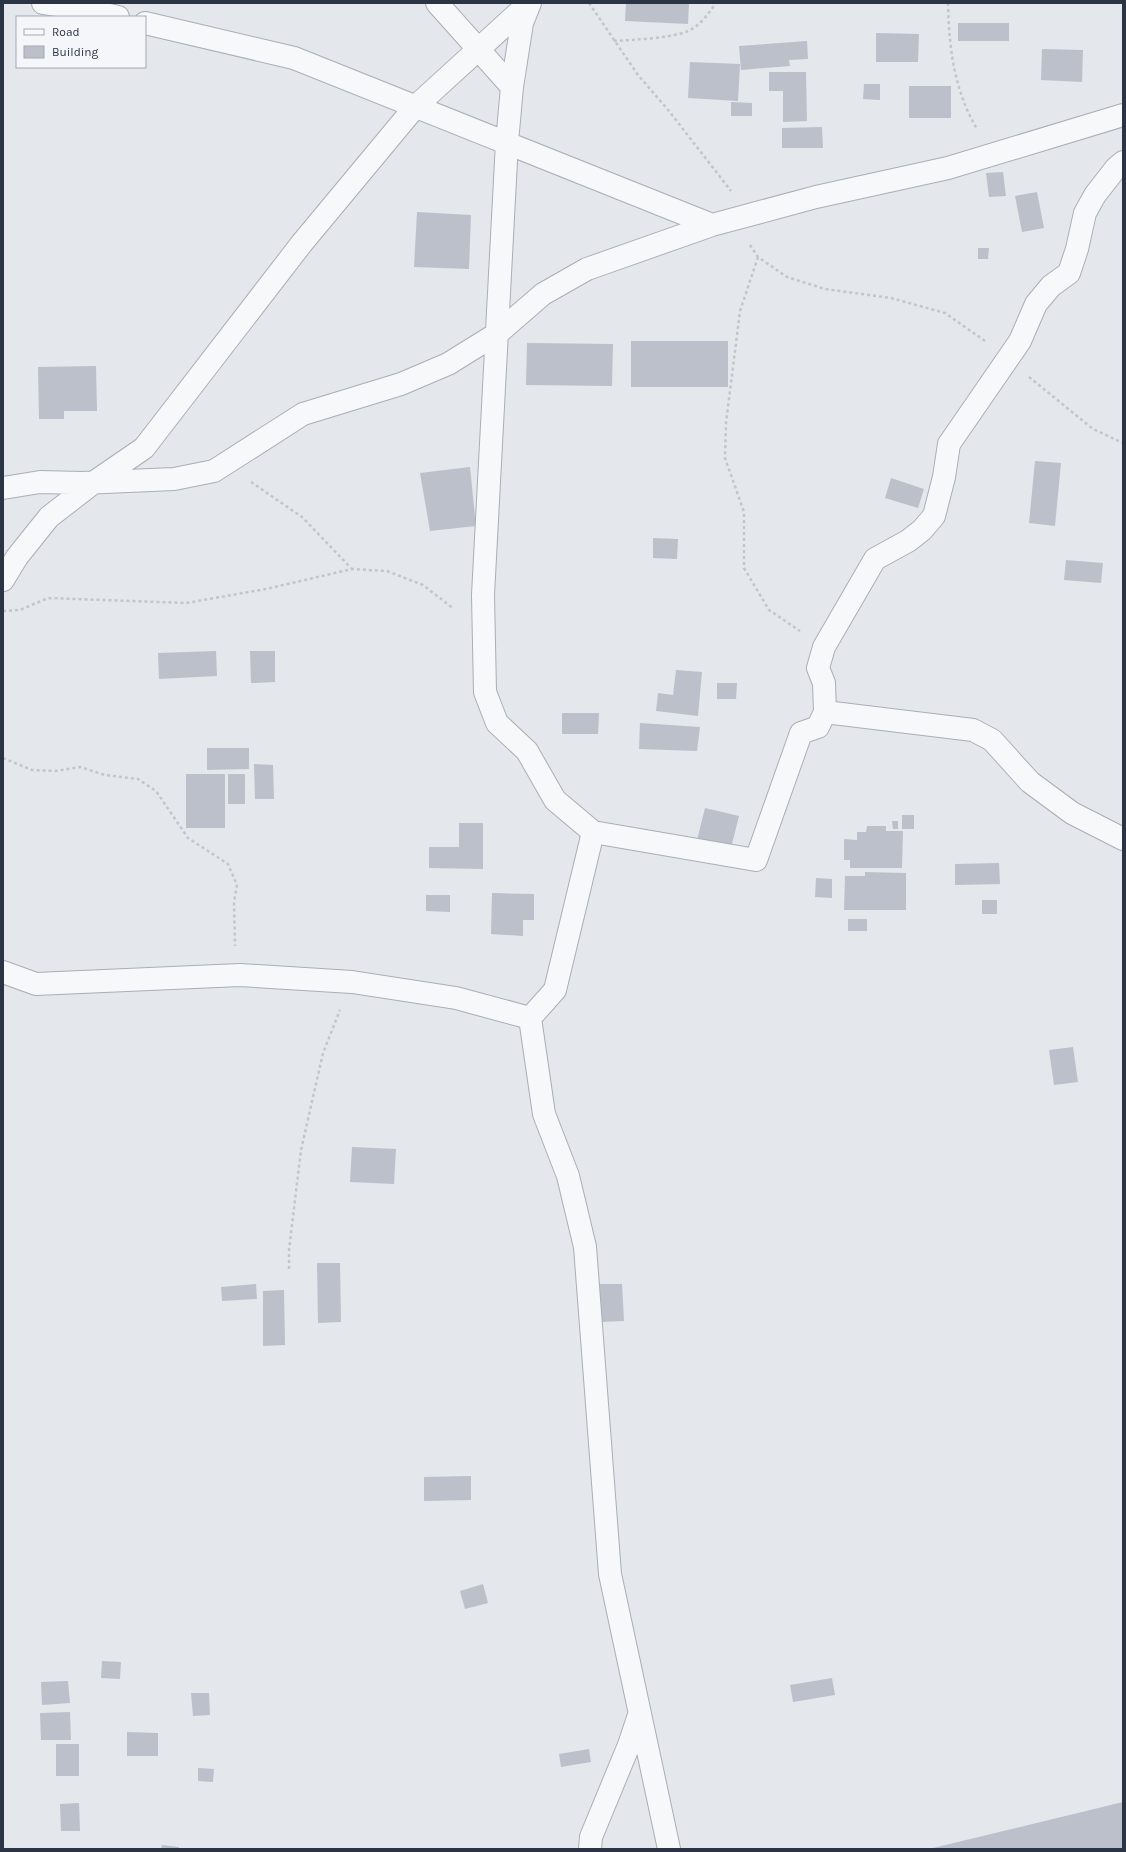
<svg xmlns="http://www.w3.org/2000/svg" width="1126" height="1852" viewBox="0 0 1126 1852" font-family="Karla,sans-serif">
  <rect width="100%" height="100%" fill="#e4e7ec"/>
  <path fill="#bbc0ca" d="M 626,3 L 689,3 L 688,24 L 625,21 Z
    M 958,23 L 1009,23 L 1009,41 L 958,41 Z
    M 876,33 L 919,34 L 918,62 L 876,62 Z
    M 807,41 L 808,59 L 789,60 L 790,66 L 741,70 L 739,46 Z
    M 1042,49 L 1083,50 L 1082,82 L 1041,80 Z
    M 690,62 L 740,64 L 738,101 L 688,98 Z
    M 769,72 L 806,72 L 807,121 L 783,122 L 783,91 L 769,91 Z
    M 864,84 L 880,84 L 880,100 L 863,99 Z
    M 909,86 L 951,86 L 951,118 L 909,118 Z
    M 731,102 L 752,103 L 752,116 L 731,116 Z
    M 822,127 L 823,148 L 782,148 L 782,128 Z
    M 1003,172 L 1006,196 L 989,197 L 986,173 Z
    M 1037,192 L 1044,228 L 1022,232 L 1015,196 Z
    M 417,212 L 471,215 L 469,269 L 414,267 Z
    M 978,248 L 989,248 L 988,259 L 978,259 Z
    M 631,341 L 728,341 L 728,387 L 631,387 Z
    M 527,343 L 613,344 L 612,386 L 526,385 Z
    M 96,366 L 97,411 L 64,411 L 64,419 L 39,419 L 38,367 Z
    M 1035,461 L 1061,463 L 1055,526 L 1029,523 Z
    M 470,467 L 476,526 L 430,531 L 420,473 Z
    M 891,478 L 924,489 L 918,508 L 885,498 Z
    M 653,538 L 678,539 L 677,559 L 653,558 Z
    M 1066,560 L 1103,563 L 1101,583 L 1064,580 Z
    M 216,651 L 217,676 L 159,679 L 158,653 Z
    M 250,651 L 275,651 L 275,682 L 251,683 Z
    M 676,670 L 702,672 L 698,716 L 656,711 L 658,693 L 673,695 Z
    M 717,683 L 737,683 L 736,699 L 717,699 Z
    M 562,713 L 599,713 L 598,734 L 562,734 Z
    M 640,723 L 700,727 L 697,751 L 639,749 Z
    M 207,748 L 249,748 L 249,769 L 207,770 Z
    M 254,764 L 273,765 L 274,799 L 255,799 Z
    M 186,774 L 225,774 L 225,828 L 186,828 Z
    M 228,774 L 245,774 L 245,804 L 228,804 Z
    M 705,808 L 739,816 L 731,848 L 697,840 Z
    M 902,815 L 914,815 L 914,829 L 902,829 Z
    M 892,821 L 898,821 L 898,829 L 893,829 Z
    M 459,823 L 483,823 L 483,869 L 429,868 L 429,847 L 459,847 Z
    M 867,826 L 886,826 L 886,831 L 903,831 L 902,868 L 850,868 L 850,860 L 844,860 L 844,839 L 857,840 L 857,832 L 866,832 Z
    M 999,863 L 1000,884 L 955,885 L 955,864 Z
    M 865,872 L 906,873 L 906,910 L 844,910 L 845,876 L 865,876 Z
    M 816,878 L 832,879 L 832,898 L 815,897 Z
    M 492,893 L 534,894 L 534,920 L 523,920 L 523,936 L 491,934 Z
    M 426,895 L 450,895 L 450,912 L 426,911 Z
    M 982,900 L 997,900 L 997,914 L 982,914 Z
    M 848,919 L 867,919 L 867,931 L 848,931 Z
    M 1073,1047 L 1078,1082 L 1054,1085 L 1049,1050 Z
    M 352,1147 L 396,1149 L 394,1184 L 350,1182 Z
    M 317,1263 L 340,1263 L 341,1322 L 318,1323 Z
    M 256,1284 L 257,1299 L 222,1301 L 221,1287 Z
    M 599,1284 L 622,1284 L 624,1321 L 600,1322 Z
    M 284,1290 L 285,1345 L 263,1346 L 263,1291 Z
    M 471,1476 L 471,1500 L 424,1501 L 424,1477 Z
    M 483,1584 L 488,1603 L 465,1609 L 460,1591 Z
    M 102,1661 L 121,1662 L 120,1679 L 101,1678 Z
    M 832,1678 L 835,1695 L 793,1702 L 790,1685 Z
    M 68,1681 L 70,1703 L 42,1705 L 41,1682 Z
    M 191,1693 L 209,1693 L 210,1715 L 193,1716 Z
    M 70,1712 L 71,1740 L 41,1740 L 40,1713 Z
    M 127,1732 L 158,1733 L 158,1756 L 127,1756 Z
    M 56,1744 L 79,1744 L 79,1776 L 56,1776 Z
    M 589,1749 L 591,1762 L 561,1767 L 559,1754 Z
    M 198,1768 L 214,1769 L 213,1782 L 198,1781 Z
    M 1123,1802 L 1123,1849 L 933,1849 L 933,1848 Z
    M 79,1803 L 80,1831 L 61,1831 L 60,1804 Z
    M 162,1845 L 179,1847 L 179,1849 L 161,1849 Z"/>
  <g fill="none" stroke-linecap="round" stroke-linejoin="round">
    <defs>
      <path id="minor" d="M 43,3 L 87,10 L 118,17
        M 437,3 L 512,87
        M 145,23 L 294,58 L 712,225
        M 3,488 L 40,482 L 82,483 L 174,479 L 214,471 L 303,414 L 401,384 L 448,364 L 498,333 L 543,294 L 587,269 L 712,225 L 816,197 L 948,168 L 1123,115
        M 3,580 L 17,557 L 49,517 L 93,483 L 144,448 L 302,243 L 415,107 L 528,4
        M 825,712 L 973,730 L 992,740 L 1030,782 L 1072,813 L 1123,839
        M 593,832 L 756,860 L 801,733 L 818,727 L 825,712 L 824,683 L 818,668 L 824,647 L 875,559 L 908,541 L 922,530 L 934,516 L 944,477 L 949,444 L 1020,341 L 1036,304 L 1051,286 L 1069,273 L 1077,249 L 1085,213 L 1095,195 L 1116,168 L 1123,162
        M 3,972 L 36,984 L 240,975 L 352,982 L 456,998 L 530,1018 L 555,990 L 593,832 L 555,800 L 527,751 L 497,723 L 485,692 L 483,595 L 507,142 L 512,87 L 522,23 L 530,3
        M 530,1018 L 544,1114 L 568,1176 L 585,1247 L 610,1574 L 669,1849
        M 590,1849 L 591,1837 L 629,1745 L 639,1715"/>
    </defs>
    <use href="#minor" stroke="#a9aeb7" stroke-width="24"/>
    <path stroke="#c2c5cb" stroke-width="2.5" stroke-dasharray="3 3" stroke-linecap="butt" d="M 589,3 L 638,75 L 669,111 L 731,191
      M 948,3 C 949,48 954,90 977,129
      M 614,41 C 632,40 673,38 688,31 C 700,26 708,14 716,3
      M 750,245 L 758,257 L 787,277 L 825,289 L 891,298 L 945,313 L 985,341
      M 758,257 L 740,311 L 726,423 L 725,458 L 744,512 L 744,568 L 769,610 L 800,631
      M 1029,377 L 1093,429 L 1123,443
      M 251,482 L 302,517 L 351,568
      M 3,611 L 20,610 L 48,598 L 186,603 L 266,589 L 352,569 L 387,571 L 423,585 L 454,609
      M 3,758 L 32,770 L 55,771 L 80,767 L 105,775 L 138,779 L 156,791 L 188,838 L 228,864 L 237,885 L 234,902 L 235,946
      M 289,1269 L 289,1250 L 301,1150 L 323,1053 L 340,1010"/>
    <use href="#minor" stroke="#f7f8fa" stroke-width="22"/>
  </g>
  <rect width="1126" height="1852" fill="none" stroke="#2b3445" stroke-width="8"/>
  <rect x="16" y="16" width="130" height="52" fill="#f4f6f9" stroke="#a4a8b1"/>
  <rect x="24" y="29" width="20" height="6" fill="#f7f8fa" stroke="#a4a8b1"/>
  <text x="52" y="36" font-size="12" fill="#2b3445">Road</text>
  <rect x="24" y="46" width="20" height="12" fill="#bbc0ca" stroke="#a4a8b1"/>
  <text x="52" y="56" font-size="12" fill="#2b3445">Building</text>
</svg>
